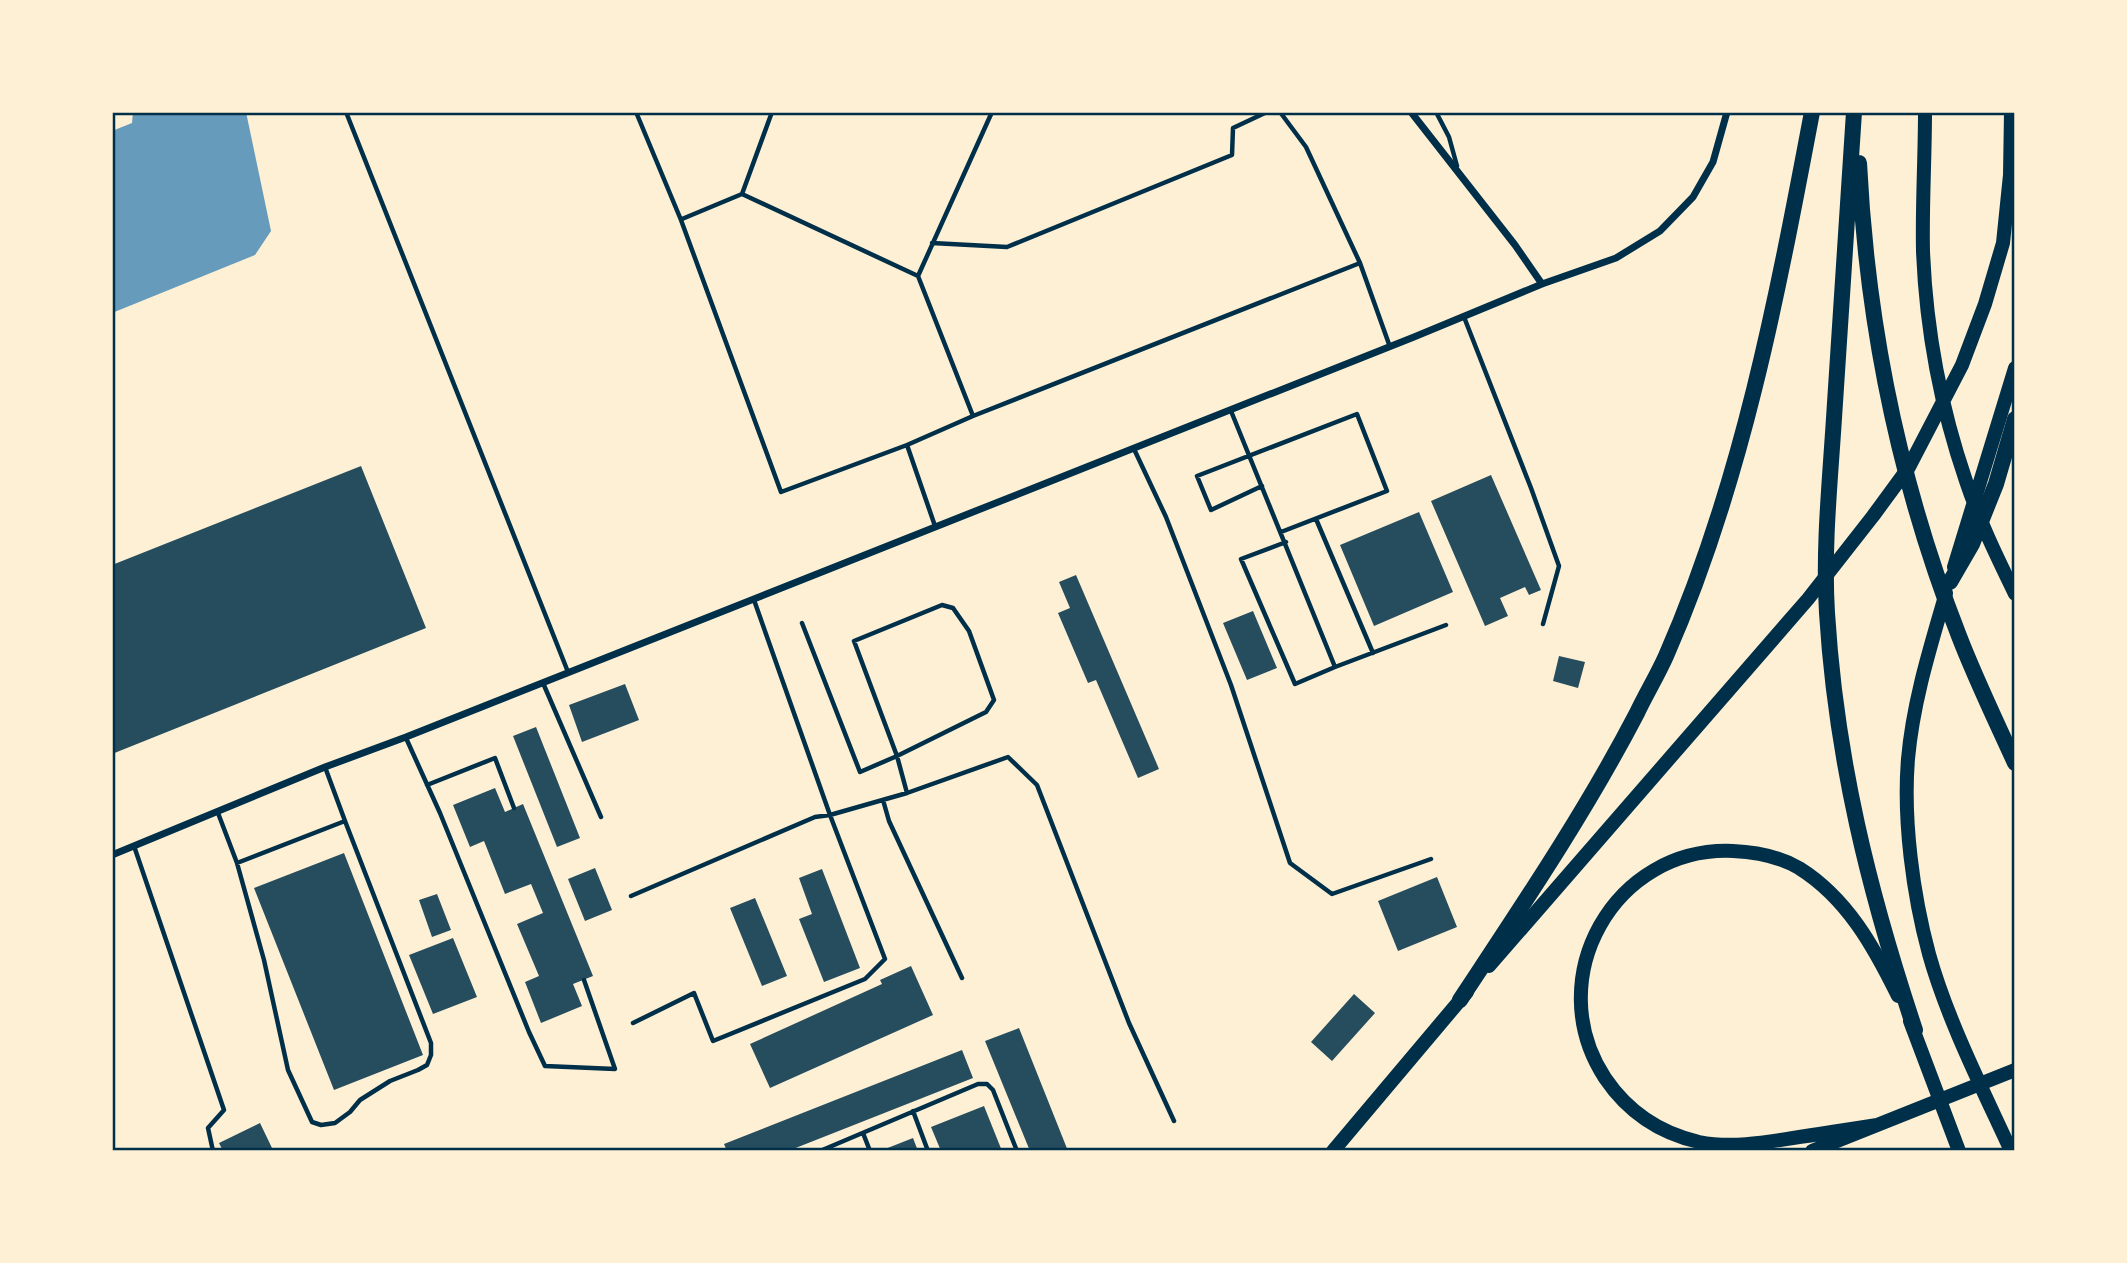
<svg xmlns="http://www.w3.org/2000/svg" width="2127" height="1263" viewBox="0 0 2127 1263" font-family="Montserrat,sans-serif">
  <rect width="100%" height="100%" fill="#fdf0d5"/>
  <path fill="#669bbc" d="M 133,112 L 246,112 L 271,231 L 255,255 L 112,313 L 112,131 L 132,123 Z"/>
  <path fill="#264d5e" d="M 361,466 L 426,628 L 112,754 L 112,565 Z
    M 1491,475 L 1541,590 L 1529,595 L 1525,587 L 1500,598 L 1508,616 L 1485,626 L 1431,501 Z
    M 1419,512 L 1453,592 L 1374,626 L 1340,545 Z
    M 1076,575 L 1159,769 L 1138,778 L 1096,680 L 1088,683 L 1058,613 L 1070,608 L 1059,582 Z
    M 1253,611 L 1277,668 L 1247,680 L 1223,623 Z
    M 1559,656 L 1585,662 L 1578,688 L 1553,681 Z
    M 625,684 L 639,720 L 582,742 L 569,705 Z
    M 536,727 L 580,838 L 557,847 L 513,736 Z
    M 495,788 L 505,812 L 523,804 L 593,976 L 573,984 L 582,1006 L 541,1023 L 525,982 L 539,976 L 517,924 L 543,913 L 531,884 L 505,894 L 484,841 L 470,847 L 453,805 Z
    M 344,853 L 423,1055 L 334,1090 L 254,888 Z
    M 595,868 L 612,910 L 585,921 L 568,879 Z
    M 822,869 L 860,968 L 824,982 L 799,919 L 812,914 L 799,878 Z
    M 1437,877 L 1457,927 L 1398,951 L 1378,901 Z
    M 437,894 L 451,930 L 432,937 L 419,900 Z
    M 755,898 L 787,976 L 762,986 L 730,908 Z
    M 453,938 L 477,997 L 433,1014 L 409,955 Z
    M 911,966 L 933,1015 L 770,1088 L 750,1044 L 882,984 L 880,980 Z
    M 1354,994 L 1375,1013 L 1332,1061 L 1311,1042 Z
    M 1019,1028 L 1068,1151 L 1030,1151 L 985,1041 Z
    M 962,1050 L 973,1078 L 788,1151 L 727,1151 L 724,1144 Z
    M 984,1106 L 1002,1151 L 941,1151 L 931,1127 Z
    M 260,1123 L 272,1148 L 266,1151 L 223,1151 L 219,1143 Z
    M 913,1138 L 918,1151 L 880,1151 Z"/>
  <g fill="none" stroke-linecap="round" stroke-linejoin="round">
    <path stroke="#003049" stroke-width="4.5" d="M 346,112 L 568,672
      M 636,112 L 681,220 L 781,492 L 907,445
      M 772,112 L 742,194 L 918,276
      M 1280,112 L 1306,147 L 1360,263
      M 1436,112 L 1449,137 L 1457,166
      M 682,219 L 742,194
      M 932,243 L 1007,247 L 1232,155 L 1233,128 L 1267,112
      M 1464,317 L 1531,488 L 1559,566 L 1543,624
      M 1231,411 L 1335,667 L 1446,625
      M 973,416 L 918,276 L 992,112
      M 1134,449 L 1166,517 L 1231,685 L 1290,863 L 1332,894 L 1431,859
      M 1262,486 L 1211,510 L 1197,476 L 1357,414 L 1387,491 L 1281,532
      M 1316,519 L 1373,653
      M 935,526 L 907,445 L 973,416 L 1360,263 L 1390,347
      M 1286,542 L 1241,559 L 1295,684 L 1335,667
      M 802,623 L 860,772 L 897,756 L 986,712 L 994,700 L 969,631 L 953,608 L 942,605 L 854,641 L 897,756 L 907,793
      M 543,683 L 601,817
      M 406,738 L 440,813 L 529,1032 L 545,1066 L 615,1069 L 584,980
      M 427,785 L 495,758 L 514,808
      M 883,800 L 889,821 L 962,978
      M 218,813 L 237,863 L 345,821 L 325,767
      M 134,846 L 224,1110 L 208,1128 L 213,1151
      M 237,863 L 264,960 L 288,1070 L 312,1122 L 321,1125 L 335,1123 L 350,1112 L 360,1100 L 390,1081 L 418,1070 L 427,1065 L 431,1055 L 431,1043 L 345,821
      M 631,896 L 815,817 L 830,815 L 907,793 L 1008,757 L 1037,785 L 1129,1023 L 1174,1121
      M 633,1023 L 694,993 L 713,1041 L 865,979 L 885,959 L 830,815 L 754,600
      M 913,1111 L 928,1151
      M 863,1133 L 870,1151
      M 820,1151 L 978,1084 L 987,1084 L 993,1090 L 1017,1151"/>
    <path stroke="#003049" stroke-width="7" d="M 1411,112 L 1515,245 L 1542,284
      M 112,855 L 325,767 L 406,737 L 1414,337 L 1542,284 L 1616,258 L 1660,231 L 1693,197 L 1713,162 L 1727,112"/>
    <path stroke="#003049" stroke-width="14" d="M 1925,112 C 1925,158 1922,205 1923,251 C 1926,328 1941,408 1966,481 C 1979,520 1997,557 2015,594
      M 1954,567 L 2015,368
      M 1946,593 C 1930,648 1913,702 1908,759 C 1903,820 1913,895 1929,954 C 1947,1019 1983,1090 2011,1151
      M 1489,966 L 1808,599 L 1873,516 L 1909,467 L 1962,365 L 1985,304 L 2003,243 L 2010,175 L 2011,112
      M 1910,1021 L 1959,1151
      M 1877,1125 C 1849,1129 1821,1134 1793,1138 C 1762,1143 1730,1148 1699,1142 C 1659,1133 1628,1112 1605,1078 C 1540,979 1614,846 1733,851 C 1755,852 1780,857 1799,868 C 1847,898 1874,947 1898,996
      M 1333,1151 L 1467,992
      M 1812,1151 L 2015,1070"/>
    <path stroke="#003049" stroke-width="16" d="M 1854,112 C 1847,214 1841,316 1834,418 C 1830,482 1823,548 1827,613 C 1836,759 1869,892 1915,1030
      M 1859,163 C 1867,325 1900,485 1959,636 C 1976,680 1996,721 2015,763
      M 1950,582 L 1972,544 L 1996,484 L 2015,419
      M 1460,1000 C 1522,906 1585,813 1637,713 C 1646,694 1657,676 1666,656 C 1742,483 1777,297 1812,112"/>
  </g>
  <rect width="2127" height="1263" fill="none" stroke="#fdf0d5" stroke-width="228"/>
  <rect x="114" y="114" width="1899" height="1035" fill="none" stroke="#003049" stroke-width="2.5"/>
</svg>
